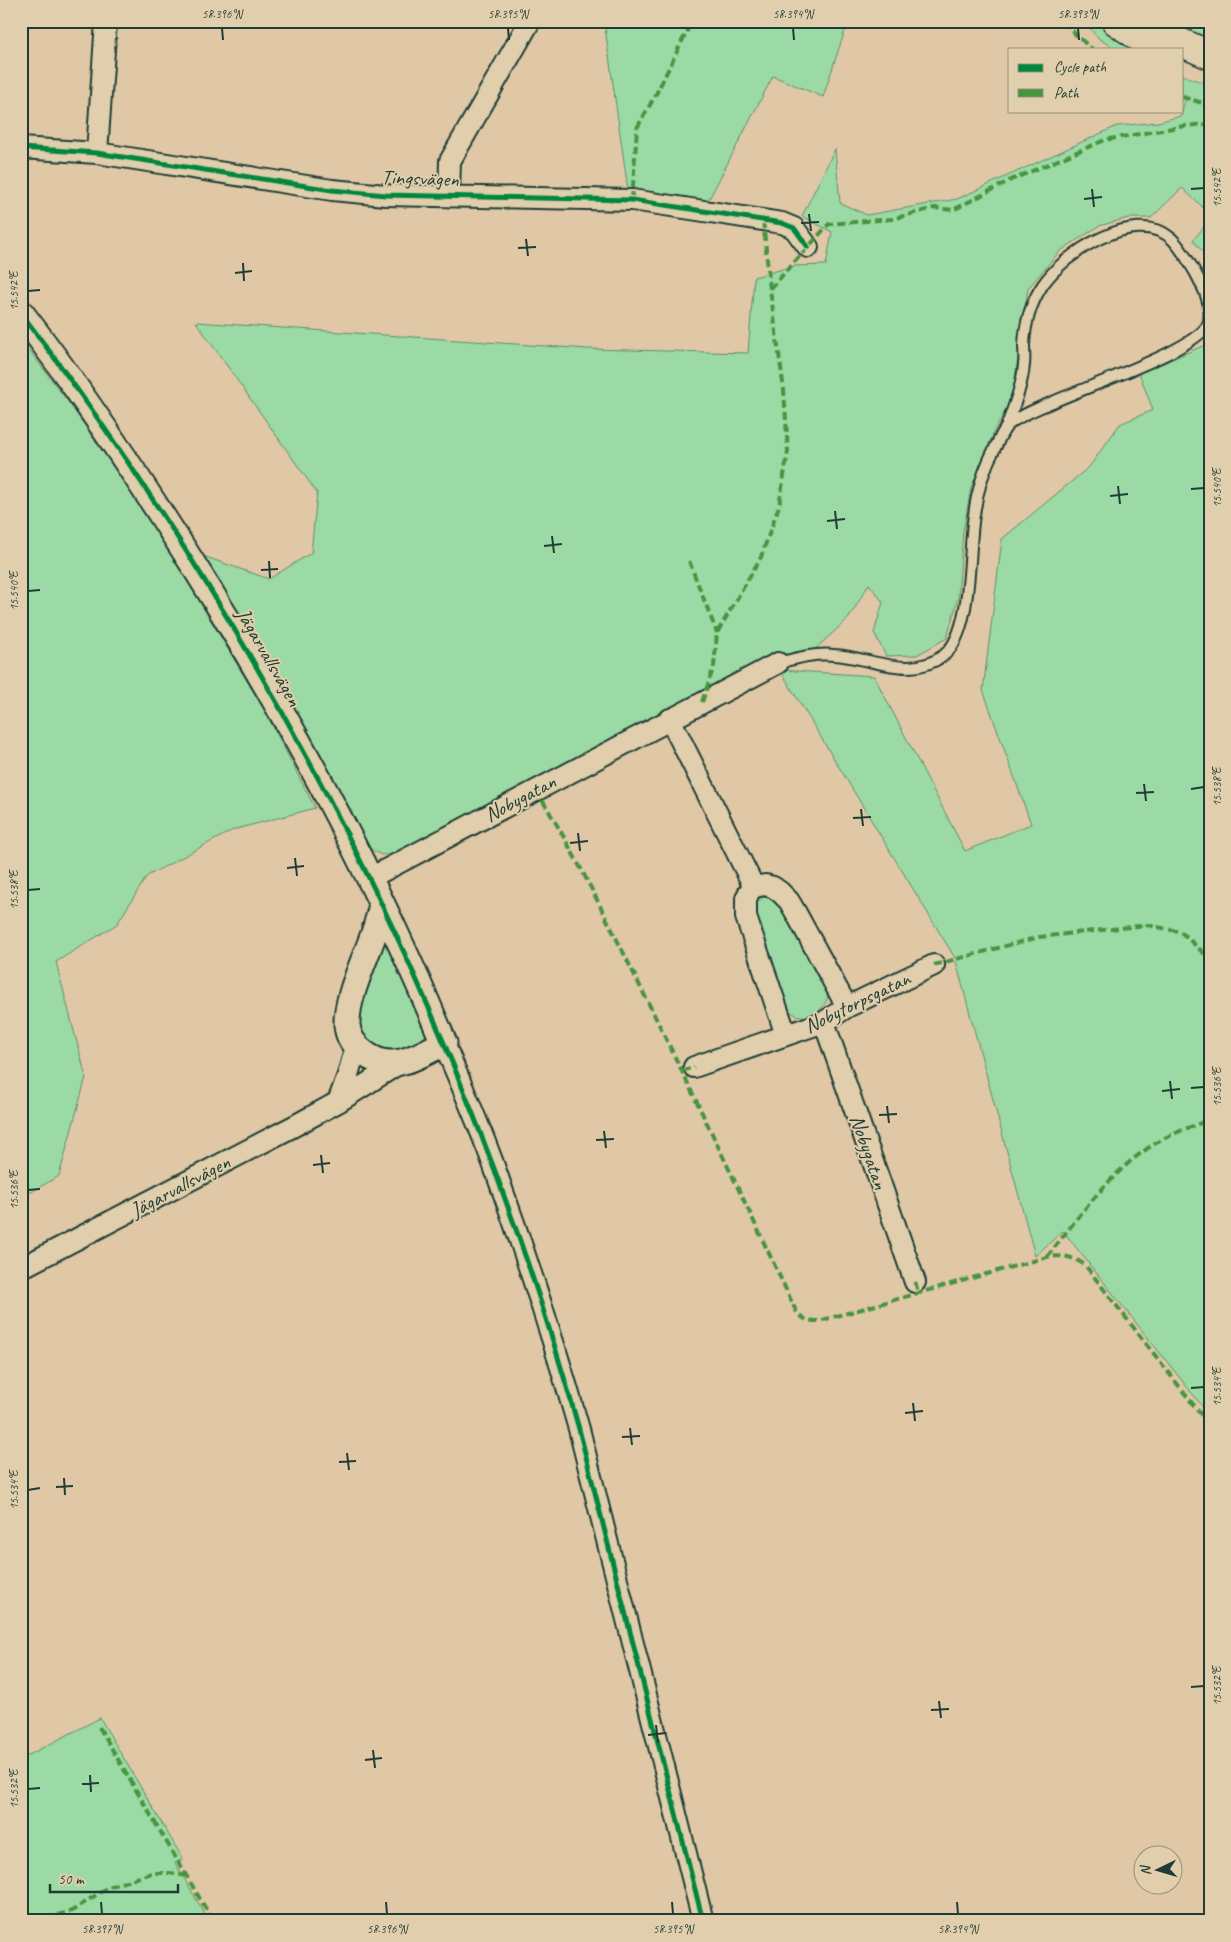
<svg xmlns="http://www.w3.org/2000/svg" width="1231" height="1942" viewBox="0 0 1231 1942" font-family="Caveat,sans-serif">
  <rect width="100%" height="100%" fill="#e0c8a7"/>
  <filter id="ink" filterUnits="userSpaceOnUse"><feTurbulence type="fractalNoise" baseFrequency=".02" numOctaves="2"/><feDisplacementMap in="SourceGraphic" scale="10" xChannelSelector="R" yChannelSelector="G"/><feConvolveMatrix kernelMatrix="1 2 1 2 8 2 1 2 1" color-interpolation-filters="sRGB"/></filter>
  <g filter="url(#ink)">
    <path fill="#9bdaa4" stroke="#5d8c6c" d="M 604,21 L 848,21 L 823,97 L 773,76 L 708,201 L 628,190 Z
      M 1084,21 L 1101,21 L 1135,49 L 1115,49 L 1098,38 Z
      M 1162,21 L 1210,21 L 1210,43 Z
      M 1182,75 L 1210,85 L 1210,214 L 1182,188 L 1151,218 L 1128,218 L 1099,226 L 1060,251 L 1028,288 L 1012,399 L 995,429 L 971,488 L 963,532 L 958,598 L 947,638 L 917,655 L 886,656 L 874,633 L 883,602 L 869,584 L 849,618 L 813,651 L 770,659 L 582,754 L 400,854 L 381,855 L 367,847 L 203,556 L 269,579 L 311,553 L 317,493 L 196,322 L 588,349 L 748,353 L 754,277 L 794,266 L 826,265 L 832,232 L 802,216 L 835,149 L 840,203 L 867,215 L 957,199 L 1117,126 L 1158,122 L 1181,116 L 1186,96 L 1182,93 Z
      M 1210,220 L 1210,261 L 1193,240 Z
      M 21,339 L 69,403 L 156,529 L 265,711 L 315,808 L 233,830 L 147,876 L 117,924 L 56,962 L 86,1077 L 59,1176 L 21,1198 Z
      M 1210,343 L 1210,1416 L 1063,1231 L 1035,1256 L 955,958 L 780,670 L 874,676 L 965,851 L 1031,824 L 983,690 L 1002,539 L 1089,467 L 1120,424 L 1153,410 L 1139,373 Z
      M 763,897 L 773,899 L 783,907 L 829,992 C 825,1016 800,1026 784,1005 L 754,917 L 755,904 Z
      M 386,939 L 426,1026 L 425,1036 L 421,1043 L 386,1055 L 359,1033 L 356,1015 L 381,942 Z
      M 100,1718 L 183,1859 L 175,1863 L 209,1921 L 21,1921 L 21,1759 Z"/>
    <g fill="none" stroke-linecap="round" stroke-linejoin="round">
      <defs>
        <path id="service" d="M 778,663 C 797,658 814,653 834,655 C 871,657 910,681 944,655 C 973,632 968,550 974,515 C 977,491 984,468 996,446 C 999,440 1003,429 1009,424 C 1041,399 1203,353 1209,321 C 1212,304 1203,287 1195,272 C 1188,261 1181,247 1171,238 C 1134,207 1064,253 1042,286 C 1031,303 1025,324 1024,345 C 1024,351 1025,358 1024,365 C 1022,386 1014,406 1007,425"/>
        <path id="minor" d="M 21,148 L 97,153 L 332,190 L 386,195 L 632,200 L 782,223 L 794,228 L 808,247
          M 97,153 L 106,21
          M 449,196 L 450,161 L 530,21
          M 670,719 L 754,887
          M 370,878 L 778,663
          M 824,1022 L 915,1282
          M 786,1035 L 746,917 L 746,899 L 749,892 L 754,887 L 765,885 L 773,887 L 780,892 L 789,901 L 796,913 L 847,1007
          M 444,1043 C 461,1085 480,1126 495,1169 C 526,1255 554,1341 579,1429 L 703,1921
          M 694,1067 L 824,1022 L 847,1007 L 934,965
          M 338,1102 L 348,1075 L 356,1046
          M 21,1268 L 296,1125 L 338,1102 L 398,1064"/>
        <path id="tertiary" d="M 21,313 C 72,379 119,449 164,519 C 272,685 368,859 444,1043 C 417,1056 392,1075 364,1053 C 354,1046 348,1037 347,1025 C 346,997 365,960 374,933 C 377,924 380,914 382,904"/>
        <path id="secondary" d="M 1116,21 L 1156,49
          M 1145,21 L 1175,40 L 1210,55"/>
      </defs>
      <use href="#service" stroke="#1f3d34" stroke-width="14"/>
      <use href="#minor" stroke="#1f3d34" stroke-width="24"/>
      <use href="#tertiary" stroke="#1f3d34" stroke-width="29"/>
      <use href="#secondary" stroke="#1f3d34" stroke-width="31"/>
      <use href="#service" stroke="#e0ceac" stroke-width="10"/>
      <use href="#minor" stroke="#e0ceac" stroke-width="20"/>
      <use href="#tertiary" stroke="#e0ceac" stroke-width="25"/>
      <use href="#secondary" stroke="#e0ceac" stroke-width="28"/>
      <path stroke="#479441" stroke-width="4" stroke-dasharray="8 4" stroke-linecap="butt" d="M 1064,21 L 1075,34 L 1092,49
        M 1182,97 L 1210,105
        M 632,200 L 637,128 L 656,94 L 692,21
        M 770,289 L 829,224 L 892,219 L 934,208 L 953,210 L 1011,180 L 1105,140 L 1184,126 L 1210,124
        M 689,561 L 717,633
        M 702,702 L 714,666 L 717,633 L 761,557 L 779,506 L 788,451 L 784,390 L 770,289 L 763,220
        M 536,790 C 576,854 608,922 642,990 C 695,1097 746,1204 796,1311 C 803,1320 808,1321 819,1321 L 1047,1257 C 1063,1255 1072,1256 1085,1265 L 1210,1426
        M 934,965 L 1039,937 L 1148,925 L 1181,932 L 1210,959
        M 682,1071 L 694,1067
        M 1047,1257 C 1080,1215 1116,1164 1163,1139 C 1178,1131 1194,1126 1210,1119
        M 915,1282 L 919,1294
        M 99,1727 L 213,1921
        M 34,1921 L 72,1911 L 108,1887 L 152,1873 L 169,1873 L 187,1876"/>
      <defs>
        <path id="cycleway" d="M 21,148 L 97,153 L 332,190 L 386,195 L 632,200 L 782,223 L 794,228 L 808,247
          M 21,313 C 274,647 466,1025 579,1429 L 703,1921"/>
      </defs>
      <use href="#cycleway" stroke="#e0ceac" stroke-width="8"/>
      <use href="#cycleway" stroke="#00873e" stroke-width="5"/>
    </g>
  </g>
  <path fill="none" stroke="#1f3d34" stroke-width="2" d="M 222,28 L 223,40M 508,28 L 509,40M 793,28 L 794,40M 1078,28 L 1079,40M 1092,189 L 1094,207M 1191,189 L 1204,188M 1084,199 L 1102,197M 809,214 L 811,231M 801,223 L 819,222M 526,239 L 528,256M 518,248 L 536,247M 243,263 L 244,281M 235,273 L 252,271M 28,291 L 40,290M 1118,486 L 1120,504M 1191,489 L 1204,488M 1110,496 L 1128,494M 835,511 L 837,529M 827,521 L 845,519M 552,536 L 554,553M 544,546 L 562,544M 269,561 L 270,578M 261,570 L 278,569M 28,591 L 40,590M 1144,784 L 1146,801M 1191,789 L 1204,787M 1136,793 L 1154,792M 861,809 L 863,826M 853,818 L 871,817M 578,833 L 580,851M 570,843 L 588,841M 295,858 L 297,876M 287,868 L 304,866M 28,890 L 40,889M 1170,1081 L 1172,1099M 1191,1088 L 1204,1087M 1162,1091 L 1180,1089M 887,1106 L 889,1123M 879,1115 L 897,1114M 604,1131 L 606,1148M 596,1140 L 614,1139M 321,1155 L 323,1173M 313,1165 L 330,1163M 28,1190 L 40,1189M 1191,1388 L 1204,1387M 913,1403 L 915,1421M 905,1413 L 923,1411M 630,1428 L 632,1445M 622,1437 L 640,1436M 347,1453 L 349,1470M 339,1462 L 356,1461M 64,1478 L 65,1495M 56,1487 L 73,1486M 28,1490 L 40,1488M 1191,1687 L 1204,1686M 939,1701 L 941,1718M 931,1710 L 949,1709M 656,1725 L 658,1743M 648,1735 L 666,1733M 373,1750 L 375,1768M 365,1760 L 382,1758M 90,1775 L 91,1792M 82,1784 L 99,1783M 28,1789 L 40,1788M 101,1902 L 102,1914M 386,1902 L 387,1914M 672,1902 L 673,1914M 957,1902 L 958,1914"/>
  <g text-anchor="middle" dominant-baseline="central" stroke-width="4" stroke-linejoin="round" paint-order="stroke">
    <g font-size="21" fill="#1f3d34" stroke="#e0ceac">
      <text transform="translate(420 178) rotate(2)">Tingsvägen</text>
      <text transform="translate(269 657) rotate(60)">Jägarvallsvägen</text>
      <text transform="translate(520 798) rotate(-28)">Nobygatan</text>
      <text transform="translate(857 1002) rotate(-26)">Nobytorpsgatan</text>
      <text transform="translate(869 1152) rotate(71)">Nobygatan</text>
      <text transform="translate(180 1186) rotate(-28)">Jägarvallsvägen</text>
    </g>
  </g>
  <rect width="1231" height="1942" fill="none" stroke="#e0ceac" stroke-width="55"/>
  <rect x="1008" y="48" width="175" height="65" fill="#e0ceac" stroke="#93947c"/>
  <rect x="1018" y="64" width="25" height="8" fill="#00873e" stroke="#93947c"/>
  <text x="1054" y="72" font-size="15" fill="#1f3d34">Cycle path</text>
  <rect x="1018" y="89" width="25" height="8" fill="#479441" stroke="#93947c"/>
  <text x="1054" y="98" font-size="15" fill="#1f3d34">Path</text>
  <g transform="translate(1158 1870) rotate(265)"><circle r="24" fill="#e0ceac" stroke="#93947c"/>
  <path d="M0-4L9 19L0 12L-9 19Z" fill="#1f3d34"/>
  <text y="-8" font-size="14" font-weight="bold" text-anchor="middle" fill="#1f3d34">N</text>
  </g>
  <path d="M50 1884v8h128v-8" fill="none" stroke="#1f3d34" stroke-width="2.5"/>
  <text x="58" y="1884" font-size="15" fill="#1f3d34" stroke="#e0ceac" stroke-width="4" paint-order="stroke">50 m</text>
  <rect x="28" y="28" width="1176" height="1886" fill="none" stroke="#1f3d34" stroke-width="2"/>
  <g font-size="12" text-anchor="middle" fill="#1f3d34">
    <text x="222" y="18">58.396°N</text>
    <text x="508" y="18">58.395°N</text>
    <text x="793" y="18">58.394°N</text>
    <text x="1078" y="18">58.393°N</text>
    <text transform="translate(1217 188) rotate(-90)" y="4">15.542°E</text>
    <text transform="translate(14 291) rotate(-90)" y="4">15.542°E</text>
    <text transform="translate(1217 488) rotate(-90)" y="4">15.540°E</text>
    <text transform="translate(14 591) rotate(-90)" y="4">15.540°E</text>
    <text transform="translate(1217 787) rotate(-90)" y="4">15.538°E</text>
    <text transform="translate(14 890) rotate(-90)" y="4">15.538°E</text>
    <text transform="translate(1217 1087) rotate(-90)" y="4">15.536°E</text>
    <text transform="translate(14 1190) rotate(-90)" y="4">15.536°E</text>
    <text transform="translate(1217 1387) rotate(-90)" y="4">15.534°E</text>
    <text transform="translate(14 1490) rotate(-90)" y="4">15.534°E</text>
    <text transform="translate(1217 1686) rotate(-90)" y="4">15.532°E</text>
    <text transform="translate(14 1789) rotate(-90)" y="4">15.532°E</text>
    <text x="102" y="1933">58.397°N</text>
    <text x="387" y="1933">58.396°N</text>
    <text x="673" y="1933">58.395°N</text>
    <text x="958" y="1933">58.394°N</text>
  </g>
</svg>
